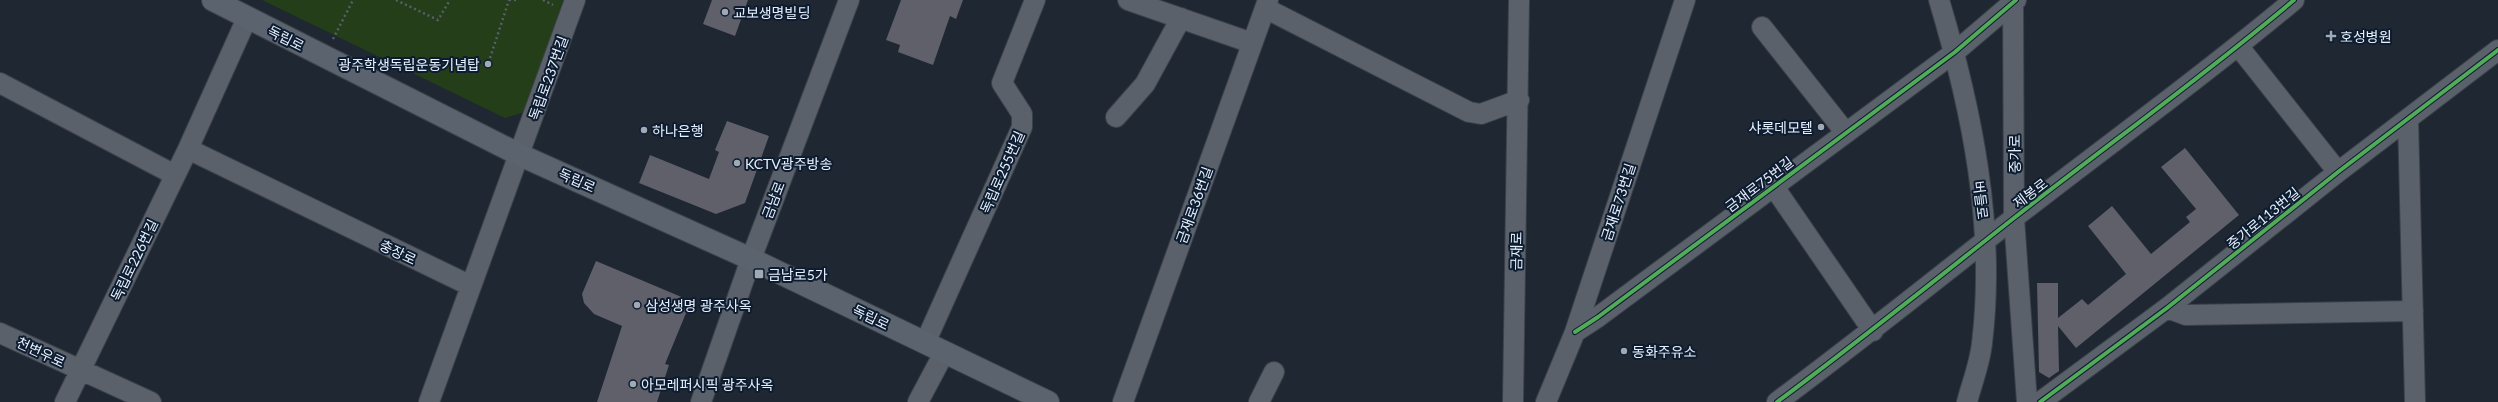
<svg xmlns="http://www.w3.org/2000/svg" width="2498" height="402" viewBox="0 0 2498 402" font-family="Lato,'Noto Sans KR',sans-serif">
  <rect width="100%" height="100%" fill="#1f2732"/>
  <path fill="#233e19" d="M 262,0 L 563,0 L 536,91 L 525,112 L 505,118 Z"/>
  <path fill="#5f606a" d="M 712,0 L 748,0 L 735,36 L 703,24 Z
    M 901,0 L 963,0 L 956,19 L 950,16 L 933,65 L 898,52 L 900,45 L 886,40 Z
    M 727,121 L 769,136 L 745,203 L 716,214 L 639,183 L 650,155 L 709,179 L 719,152 L 715,150 Z
    M 2185,148 L 2239,215 L 2076,348 L 2058,326 L 2059,371 L 2049,378 L 2039,372 L 2037,283 L 2058,283 L 2058,318 L 2082,299 L 2088,305 L 2126,274 L 2088,226 L 2112,206 L 2151,254 L 2190,222 L 2186,217 L 2196,209 L 2161,167 Z
    M 596,261 L 691,301 L 665,364 L 669,365 L 657,402 L 597,402 L 622,326 L 594,314 L 584,303 L 582,294 Z"/>
  <g fill="none" stroke-linecap="round" stroke-linejoin="round">
    <defs>
      <path id="minor" d="M 1128,0 L 1252,43
        M 1939,0 C 1972,110 1996,228 1982,343 C 1980,363 1972,383 1967,402
        M 2013,0 L 2014,218 L 2027,402
        M 1265,8 L 1469,112 L 1481,114 L 1519,100
        M 1762,27 L 1846,133
        M 2239,47 L 2338,172
        M 0,83 L 175,175
        M 1116,117 L 1145,84 L 1181,18
        M 2408,119 L 2415,402
        M 188,149 L 471,286
        M 1774,187 L 1873,331
        M 2167,308 L 2186,315 L 2413,311
        M 1575,332 L 1598,317 L 1955,52 L 2016,0
        M 0,333 L 151,402
        M 925,343 L 1022,127 L 1022,114 L 1002,83 L 1035,0
        M 65,402 L 188,149 L 247,18
        M 429,402 L 575,0
        M 701,402 L 751,259 L 849,0
        M 918,402 L 944,353
        M 1123,402 L 1268,0
        M 1259,402 L 1274,372
        M 1513,402 L 1519,0
        M 1546,402 L 1575,332 L 1685,0
        M 1777,402 C 1858,342 1935,280 2014,218 C 2107,145 2204,76 2294,0
        M 2040,402 L 2167,308 L 2338,172 L 2498,50"/>
      <path id="major" d="M 213,0 L 520,155 L 751,259 L 1048,402"/>
    </defs>
    <use href="#minor" stroke="#3b414a" stroke-width="22"/>
    <use href="#major" stroke="#3b414a" stroke-width="24"/>
    <path stroke="#5a5f68" stroke-width="2.5" stroke-dasharray="2 3" stroke-linecap="butt" d="M 396,0 L 438,20 L 450,0
      M 509,0 L 516,0
      M 543,0 L 553,5
      M 333,39 L 353,0
      M 490,58 L 509,0"/>
    <use href="#minor" stroke="#5a616a" stroke-width="20"/>
    <use href="#major" stroke="#5b636e" stroke-width="22"/>
    <defs>
      <path id="cycleway" d="M 1575,332 L 1598,317 L 1955,52 L 2016,0
        M 1777,402 C 1858,342 1935,280 2014,218 C 2107,145 2204,76 2294,0
        M 2040,402 L 2167,308 L 2338,172 L 2498,50"/>
    </defs>
    <use href="#cycleway" stroke="#0e1c30" stroke-width="6"/>
    <use href="#cycleway" stroke="#51ab58" stroke-width="4"/>
  </g>
  <g fill="#a0aab7" stroke="#0e1c30" stroke-width="1.5">
    <circle cx="725" cy="12" r="4"/>
    <path d="M2329 30h4v4h4v4h-4v4h-4v-4h-4v-4h4z"/>
    <circle cx="488" cy="64" r="4"/>
    <circle cx="1821" cy="127" r="4"/>
    <circle cx="644" cy="130" r="4"/>
    <circle cx="737" cy="163" r="4"/>
    <rect x="754" y="269" width="10" height="10" rx="2"/>
    <circle cx="637" cy="305" r="4"/>
    <circle cx="1624" cy="351" r="4"/>
    <circle cx="633" cy="384" r="4"/>
  </g>
  <g text-anchor="middle" dominant-baseline="central" stroke-width="4" stroke-linejoin="round" paint-order="stroke">
    <g font-size="14" fill="#e6f0fe" stroke="#0e1c30" text-anchor="start">
      <text x="733" y="12">교보생명빌딩</text>
      <text x="2340" y="36">호성병원</text>
      <text x="480" y="64" text-anchor="end">광주학생독립운동기념탑</text>
      <text x="1813" y="127" text-anchor="end">샤롯데모텔</text>
      <text x="652" y="130">하나은행</text>
      <text x="745" y="163">KCTV광주방송</text>
      <text x="768" y="274">금남로5가</text>
      <text x="645" y="305">삼성생명 광주사옥</text>
      <text x="1632" y="351">동화주유소</text>
      <text x="641" y="384">아모레퍼시픽 광주사옥</text>
    </g>
    <g font-size="14" fill="#e6f0fe" stroke="#0e1c30">
      <text transform="translate(286 38) rotate(27)">독립로</text>
      <text transform="translate(548 78) rotate(-70)">독립로237번길</text>
      <text transform="translate(2014 154) rotate(-90)">중가로</text>
      <text transform="translate(1002 172) rotate(-66)">독립로255번길</text>
      <text transform="translate(577 180) rotate(24)">독립로</text>
      <text transform="translate(1759 184) rotate(-37)">금재로75번길</text>
      <text transform="translate(2030 193) rotate(-37)">제봉로</text>
      <text transform="translate(773 200) rotate(-69)">금남로</text>
      <text transform="translate(1981 200) rotate(83)">버들로</text>
      <text transform="translate(1618 202) rotate(-72)">금재로73번길</text>
      <text transform="translate(1194 205) rotate(-70)">금재로36번길</text>
      <text transform="translate(2263 218) rotate(-39)">중가로113번길</text>
      <text transform="translate(1516 251) rotate(-89)">금재로</text>
      <text transform="translate(398 252) rotate(25)">충장로</text>
      <text transform="translate(134 260) rotate(-64)">독립로226번길</text>
      <text transform="translate(871 317) rotate(26)">독립로</text>
      <text transform="translate(41 352) rotate(25)">천변우로</text>
    </g>
  </g>
</svg>
